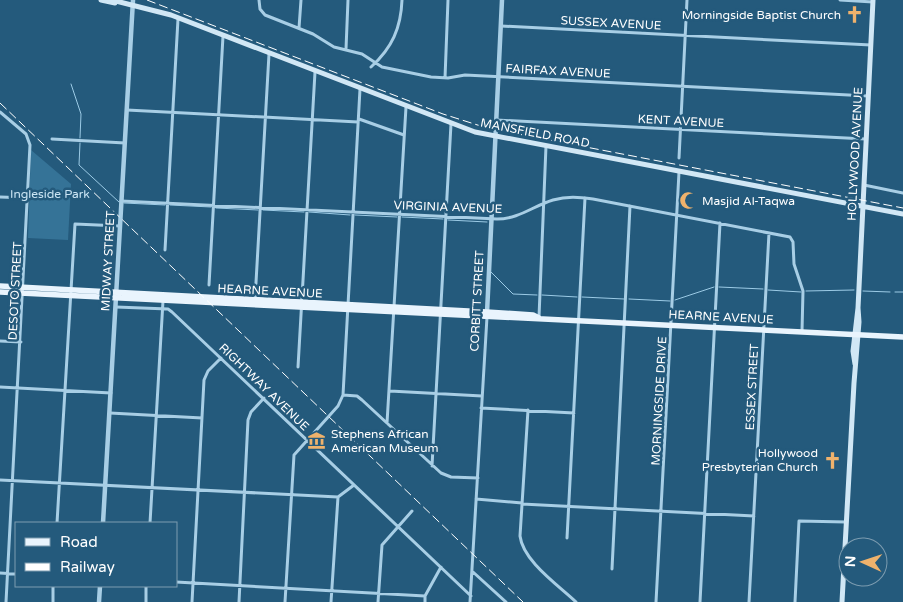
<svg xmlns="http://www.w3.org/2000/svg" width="903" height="602" viewBox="0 0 903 602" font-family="'Varela Round',sans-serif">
  <rect width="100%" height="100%" fill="#245a7c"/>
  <path fill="#357397" d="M 31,150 L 71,184 L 68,240 L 28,238 Z"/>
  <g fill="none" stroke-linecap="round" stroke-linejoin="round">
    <path stroke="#9ccbe6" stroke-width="1" d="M 71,84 L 81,114 L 80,138
      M 80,143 L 79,165 L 119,202
      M 124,203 L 165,205
      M 170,205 L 211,207
      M 216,208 L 258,210
      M 263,210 L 304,212
      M 309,212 L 350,215
      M 355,215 L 397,217
      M 402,217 L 443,219
      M 448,220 L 487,222
      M 491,272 L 513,294 L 537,295
      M 719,287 L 763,289
      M 768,290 L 801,292
      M 806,291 L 854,290
      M 863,291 L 890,292
      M 895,292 L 903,292
      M 542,295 L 577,297
      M 582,297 L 624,299
      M 629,299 L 670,301
      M 675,300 L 714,287"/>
    <path stroke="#a8cee5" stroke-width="3" d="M 259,0 L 260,9 L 265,15 L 313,34 L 334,47 L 362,54 L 382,67 L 431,77 L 448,78 L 465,75 L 868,96
      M 840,0 L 873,2
      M 501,26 L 871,45
      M 299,28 L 301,0
      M 346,49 L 348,0
      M 371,67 C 392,48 401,28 402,0
      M 445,78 L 448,0
      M 127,110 L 358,122
      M 0,112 L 26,134 L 30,145 L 6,602
      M 359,119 L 404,135
      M 496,120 L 866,139
      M 52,139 L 125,143
      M 679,158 L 687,0
      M 864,185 L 903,193
      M 0,197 L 28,198
      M 121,201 L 497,219 C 519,219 533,206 553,200 C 567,196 579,197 593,199 L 790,237 L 793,242 L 794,264 L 803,291 L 802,331
      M 165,250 L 178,19
      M 209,285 L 223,36
      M 255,300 L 269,54
      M 116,307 L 168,309 L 172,312 L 471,596
      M 539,317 L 546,146
      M 0,341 L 21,342
      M 298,367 L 315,72
      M 0,387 L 111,393
      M 390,391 L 482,396
      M 343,395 L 357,396 L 362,400 L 441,473 L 451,477 L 478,478
      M 481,408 L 574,413
      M 528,410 L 520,536 C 523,561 558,585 576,602
      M 110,413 L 202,418
      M 387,423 L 406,107
      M 432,466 L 451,124
      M 0,480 L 338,497
      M 338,497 L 354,485
      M 476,499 L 522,503
      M 522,504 L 754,516
      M 57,523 L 75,224 L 120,226
      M 150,523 L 163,301
      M 567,538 L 585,198
      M 612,569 L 630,206
      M 473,572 L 506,602
      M 0,573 L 16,574
      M 176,582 L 425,596
      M 53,602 L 53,586
      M 146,602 L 146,586
      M 192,602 L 204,380 L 208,371 L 221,358
      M 239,602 L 248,420 L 251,412 L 264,398
      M 285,602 L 294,455 L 338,406 L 343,395 L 360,89
      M 331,602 L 338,497
      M 378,602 L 382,545 L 412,511
      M 425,602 L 425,596 L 441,567
      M 470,602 L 487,317
      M 656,602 L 679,172
      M 700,602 L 720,223
      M 749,602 L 769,233
      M 795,602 L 799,521 L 846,522"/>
    <path stroke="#a8cee5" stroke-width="4.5" d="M 487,313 L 502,0
      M 103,523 L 133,0
      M 99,602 L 100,586"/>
    <path stroke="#d1e7f5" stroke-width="5" d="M 101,0 L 115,3
      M 112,0 L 171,15 L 475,132 L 903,214
      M 855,364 L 853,351 L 858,308 L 873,0
      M 842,602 L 854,383 L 859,322 L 858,308"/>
    <path stroke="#e9f4fd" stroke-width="5.5" d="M 0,286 L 487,312 L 533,315 L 539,318
      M 0,292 L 903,337"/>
    <path stroke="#fff" stroke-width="1" stroke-dasharray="9 4" stroke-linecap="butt" d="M 147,0 L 443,114 L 487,128 L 903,208
      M 0,103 L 523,602"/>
  </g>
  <defs>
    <symbol id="church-bare" viewBox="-9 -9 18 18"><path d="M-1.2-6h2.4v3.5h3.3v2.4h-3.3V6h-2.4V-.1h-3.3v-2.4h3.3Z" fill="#efb26c" stroke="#245a7c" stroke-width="2.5" paint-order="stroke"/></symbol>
    <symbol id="mosque-bare" viewBox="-9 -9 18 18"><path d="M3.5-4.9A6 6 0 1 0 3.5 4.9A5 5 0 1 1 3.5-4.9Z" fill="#efb26c" stroke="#245a7c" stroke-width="2.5" paint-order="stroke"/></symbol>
    <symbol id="museum-bare" viewBox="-9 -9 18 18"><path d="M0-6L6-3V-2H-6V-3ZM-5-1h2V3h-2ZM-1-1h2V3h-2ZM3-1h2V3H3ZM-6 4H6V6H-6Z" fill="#efb26c" stroke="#245a7c" stroke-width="2.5" paint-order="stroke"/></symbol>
  </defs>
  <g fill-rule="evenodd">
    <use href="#church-bare" x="842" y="2" width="25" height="25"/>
    <use href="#mosque-bare" x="676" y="188" width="25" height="25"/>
    <use href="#museum-bare" x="304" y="428" width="25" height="25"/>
    <use href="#church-bare" x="820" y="448" width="25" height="25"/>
  </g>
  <g text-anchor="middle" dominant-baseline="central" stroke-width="5" stroke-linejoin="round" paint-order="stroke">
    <g font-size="12" fill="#fff" stroke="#245a7c" text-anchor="end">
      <text x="841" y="15">Morningside Baptist Church</text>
      <text x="702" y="201" text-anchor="start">Masjid Al-Taqwa</text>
      <text x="331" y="434" text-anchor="start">Stephens African<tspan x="331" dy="14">American Museum</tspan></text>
      <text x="818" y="453">Hollywood<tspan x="818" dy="14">Presbyterian Church</tspan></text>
    </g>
    <g font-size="12" fill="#fff" stroke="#245a7c">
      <text transform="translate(611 23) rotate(3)">SUSSEX AVENUE</text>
      <text transform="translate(558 71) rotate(3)">FAIRFAX AVENUE</text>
      <text transform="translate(681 121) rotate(3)">KENT AVENUE</text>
      <text transform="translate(535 133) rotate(11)">MANSFIELD ROAD</text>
      <text transform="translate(855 154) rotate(-87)">HOLLYWOOD AVENUE</text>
      <text transform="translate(448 207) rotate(2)">VIRGINIA AVENUE</text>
      <text transform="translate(108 261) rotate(-87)">MIDWAY STREET</text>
      <text transform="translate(15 291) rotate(-87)">DESOTO STREET</text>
      <text transform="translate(270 291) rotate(3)">HEARNE AVENUE</text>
      <text transform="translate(477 301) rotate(-87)">CORBITT STREET</text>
      <text transform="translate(721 317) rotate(3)">HEARNE AVENUE</text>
      <text transform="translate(264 387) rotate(44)">RIGHTWAY AVENUE</text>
      <text transform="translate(752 387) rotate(-87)">ESSEX STREET</text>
      <text transform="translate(659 401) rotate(-87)">MORNINGSIDE DRIVE</text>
    </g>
    <g font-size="12" fill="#cbe5f4" stroke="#245a7c">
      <text x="50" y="194">Ingleside Park</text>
    </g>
  </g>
  <rect x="15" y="522" width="162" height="65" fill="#245a7c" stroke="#7c9cb0"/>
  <rect x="25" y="538" width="25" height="8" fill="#e9f4fd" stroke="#7c9cb0"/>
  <text x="60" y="547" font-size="15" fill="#ffffff">Road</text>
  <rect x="25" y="563" width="25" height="8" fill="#ffffff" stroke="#7c9cb0"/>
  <text x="60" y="572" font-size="15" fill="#ffffff">Railway</text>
  <g transform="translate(863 562) rotate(273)"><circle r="24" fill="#245a7c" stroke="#7c9cb0"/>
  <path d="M0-4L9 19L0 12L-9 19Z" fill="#efb26c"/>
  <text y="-8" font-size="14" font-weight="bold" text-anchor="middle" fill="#ffffff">N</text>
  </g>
</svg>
